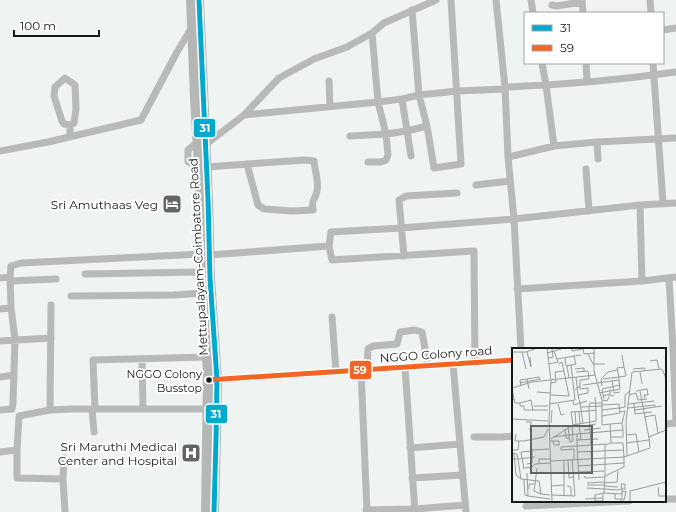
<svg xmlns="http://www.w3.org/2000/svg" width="676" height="512" viewBox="0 0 676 512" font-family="Montserrat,sans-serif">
  <rect width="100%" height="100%" fill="#eff3f2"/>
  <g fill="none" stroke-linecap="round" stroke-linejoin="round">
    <path stroke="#b8b9b9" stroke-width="7" d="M 496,0 L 505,87
      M 531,0 L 533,13
      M 582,0 L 583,13
      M 650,0 L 651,13
      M 552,5 L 556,6 L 582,2
      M 412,10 L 419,95 L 427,126 L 434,168 L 461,164 L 451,0
      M 663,30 L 676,28
      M 372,33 L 378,102 L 386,134 L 407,131 L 427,126
      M 542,63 L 546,85 L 554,146
      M 586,63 L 587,81
      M 653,63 L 663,203
      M 329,81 L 330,107
      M 402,99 L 411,156
      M 244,115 L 378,102 L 402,99 L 419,95 L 457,91 L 505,89
      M 70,125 L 74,123 L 76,109 L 75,85 L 65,78 L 55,87 L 54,96 L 62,121 L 64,124 L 70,125 L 70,137
      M 350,136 L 386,134 L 388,155 L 386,160 L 381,162 L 368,162
      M 597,142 L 598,159
      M 197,144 L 194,145 L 188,150 L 188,162 L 199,166
      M 205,145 L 244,115 L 279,78 L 314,59 L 347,47 L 372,33 L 384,23 L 436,0
      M 0,151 L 48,142 L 141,120 L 177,52 L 192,27
      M 508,157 L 554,146 L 597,142 L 676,138
      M 206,167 L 305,160 L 314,161 C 315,171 319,182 317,191 C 315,201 311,199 313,210 L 292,211 L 264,209 L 258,205 L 247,164
      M 586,169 L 589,211
      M 476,185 L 510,181
      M 640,205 L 642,281
      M 209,255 L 329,246
      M 404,256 L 399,200 L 406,196 L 457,193
      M 85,274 L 202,272
      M 0,278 L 10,277
      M 669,278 L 673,349 L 676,423
      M 10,281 L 56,279
      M 517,289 L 642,281 L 676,277
      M 71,296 L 174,295 L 204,293
      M 0,309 L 11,308
      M 332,317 L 336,372
      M 0,341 L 51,338
      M 521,349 L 514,219 L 640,205 L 676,203
      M 142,359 L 143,409
      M 475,363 L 474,251 L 332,260 L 329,246 L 331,232 L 401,228 L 514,219 L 508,157 L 505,87 C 562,85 619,80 676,72
      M 453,364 L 466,512
      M 405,367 L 415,512
      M 361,370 L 367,512
      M 367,370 L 368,349 L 373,346 L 397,344 L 400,332 L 415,330 L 422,332 L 428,366
      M 0,377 L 14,375
      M 217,380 L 513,360
      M 92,409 L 94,432
      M 95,409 L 93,360 L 207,357
      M 0,410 L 12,409 L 13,403 L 15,339 L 11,308 L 10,277 L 11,266 L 21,263 L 201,254
      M 50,410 L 51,305
      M 665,424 L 676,423
      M 474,437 L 502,437 L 513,436
      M 410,448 L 460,444
      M 17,450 L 17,478 L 63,479
      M 0,452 L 17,450 L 19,416 L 50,410 L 72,409 L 208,409
      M 64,458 L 63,479 L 65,512
      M 412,478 L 463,475
      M 665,499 L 676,499
      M 526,506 L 629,501
      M 366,510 L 415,509 L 465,505"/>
    <path stroke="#b4b7b6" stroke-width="10" d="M 191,0 L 195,98 L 200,183 L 201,254 L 208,374 L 206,512
      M 199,0 L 208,199 L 210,278 L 217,380 L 216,440 L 214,512"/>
    <defs>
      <path id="bus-1" d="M 199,0 L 208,199 L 210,278 L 217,380 L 216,440 L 214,512"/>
      <path id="bus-2" d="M 208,380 L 513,360"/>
    </defs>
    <use href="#bus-1" stroke="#fff" stroke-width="8"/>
    <use href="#bus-2" stroke="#fff" stroke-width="8"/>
    <use href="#bus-1" stroke="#00a9ce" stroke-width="5"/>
    <use href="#bus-2" stroke="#f26522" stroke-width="5"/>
  </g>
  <defs>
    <symbol id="hotel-square" viewBox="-11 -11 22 22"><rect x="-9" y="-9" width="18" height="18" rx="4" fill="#636565" stroke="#fff"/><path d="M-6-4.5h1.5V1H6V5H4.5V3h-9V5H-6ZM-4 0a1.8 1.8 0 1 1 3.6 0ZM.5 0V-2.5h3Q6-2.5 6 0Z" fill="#fff"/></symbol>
    <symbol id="hospital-square" viewBox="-11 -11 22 22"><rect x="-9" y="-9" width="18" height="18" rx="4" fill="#636565" stroke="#fff"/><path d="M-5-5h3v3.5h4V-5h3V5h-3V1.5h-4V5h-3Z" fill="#fff"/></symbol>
  </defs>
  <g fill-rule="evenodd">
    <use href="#hotel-square" x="161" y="193" width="22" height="22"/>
    <use href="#hospital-square" x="180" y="442" width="22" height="22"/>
  </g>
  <circle fill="#171919" stroke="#fff" stroke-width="1.5" cx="209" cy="380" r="3.5"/>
  <g text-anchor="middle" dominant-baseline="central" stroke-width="4" stroke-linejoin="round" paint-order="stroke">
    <g font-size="11" fill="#171919" stroke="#fff" text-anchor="end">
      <text x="202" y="374">NGGO Colony<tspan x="202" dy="14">Busstop</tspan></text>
    </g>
    <g font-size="12" fill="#171919" stroke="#fff" text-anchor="end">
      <text x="158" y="204">Sri Amuthaas Veg</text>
      <text x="177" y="446">Sri Maruthi Medical<tspan x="177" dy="14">Center and Hospital</tspan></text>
    </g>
    <g font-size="12" fill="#171919" stroke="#fff">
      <text transform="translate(198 257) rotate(-93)">Mettupalayam-Coimbatore Road</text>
      <text transform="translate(436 354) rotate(-4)">NGGO Colony road</text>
    </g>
  </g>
  <g transform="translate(512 348)">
    <rect width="154" height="154" fill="#eff3f2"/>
    <path fill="none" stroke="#999c9b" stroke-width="1" d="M 35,0 L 39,33 L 37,71 L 40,154M 60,0 L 60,3 L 71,1 L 72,6 L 83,5M 82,0 L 82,23 L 90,52 L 90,77 L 98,76 L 99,95 L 93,97 L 93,128M 0,4 L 14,4 L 25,0M 10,4 L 14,21M 15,4 L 19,19 L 18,9M 35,5 L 52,0M 76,6 L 81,16 L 93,16M 110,7 L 112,19M 36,10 L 41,9 L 40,1M 53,10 L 54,18 L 64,16 L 62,8M 45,11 L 69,7M 138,13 L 145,12 L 147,21M 37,16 L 46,14 L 42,3M 55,18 L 57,30M 63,21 L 72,20 L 72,24M 121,21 L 132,20 L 133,23M 64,24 L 76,23 L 77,31 L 68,32 L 68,38M 128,24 L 130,36M 64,29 L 66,47M 15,31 L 27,29 L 28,32M 91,31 L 107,29 L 105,20 L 112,19 L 114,28 L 107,29 L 107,32M 100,32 L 102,45 L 108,44M 8,35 L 28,31M 39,35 L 44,34 L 43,24 L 52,23M 71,37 L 107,32 L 108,41 L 87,45M 9,38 L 8,32 L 15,31 L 17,41M 90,38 L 89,31 L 96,24 L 105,22M 63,42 L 68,38 L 68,41 L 76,40 L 76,45 L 66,47 L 68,55 L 75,53M 124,43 L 135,41 L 136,47 L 132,47 L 133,51M 128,43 L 137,90M 25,44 L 38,45M 39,47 L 57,48 L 50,14 L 46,16M 117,47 L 124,45 L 126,52 L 135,51M 91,48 L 98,46 L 98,41M 83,49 L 84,62M 2,51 L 3,55 L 8,55 L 8,58 L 12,58 L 12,62 L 36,62M 92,51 L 90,41 L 108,37M 90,52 L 95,53 L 98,47 L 102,48M 0,53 L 2,51 L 0,40 L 20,34 L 83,27M 61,53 L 62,57 L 68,55 L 71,75M 8,55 L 19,52 L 21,63M 37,56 L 63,52 L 59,17M 46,56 L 49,67 L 52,66M 117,56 L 142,53M 122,56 L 123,66 L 140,64M 90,57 L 107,56 L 108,65 L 90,68M 22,58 L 36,58M 69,59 L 90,58M 77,59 L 78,55 L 90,55M 108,60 L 113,59 L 113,47 L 118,43M 116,60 L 143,57 L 143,59M 90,62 L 107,60M 123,62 L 150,58M 67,63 L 68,76M 63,64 L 64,76M 108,64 L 113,63 L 110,75M 132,69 L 143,67 L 146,85M 0,71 L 36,73M 14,74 L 19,74 L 18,83M 39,75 L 40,62M 67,76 L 69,92M 98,76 L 110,75 L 111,82M 61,77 L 84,73 L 84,62 L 77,63 L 77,59M 72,78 L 84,76M 56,79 L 58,94 L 61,93 L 60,78M 53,81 L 54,90 L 58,90M 72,82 L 89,80M 4,86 L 3,93 L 12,93 L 32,89 L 36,81M 114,87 L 124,86 L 127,104M 41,89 L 65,86M 39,91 L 61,77 L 59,64 L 77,63 L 79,97M 65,92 L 86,91M 38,93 L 47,93 L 47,97 L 42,97 L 41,93M 99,95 L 111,95 L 112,109M 114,95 L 137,92M 0,102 L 6,102 L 7,93M 79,103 L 80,117M 66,104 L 112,102M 0,105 L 5,106 L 6,111 L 0,111M 2,106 L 4,127 L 9,131M 115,108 L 114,73 L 120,24 L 150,21 L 154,30M 23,109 L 6,111 L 9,131 L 27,133 L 29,146 L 38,147M 62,111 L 62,101 L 49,102 L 49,99 L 65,98 L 65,86 L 111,82 L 111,89 L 99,89M 52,112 L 52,147M 56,112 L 57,130 L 61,129M 39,113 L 112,109M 27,115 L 27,111 L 38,111M 15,116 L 20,115 L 20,102 L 37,101M 66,118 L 112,115M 13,120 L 20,119 L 23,116 L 38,115M 12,121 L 9,104 L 20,103M 67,124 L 92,123M 15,125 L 16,148 L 38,151M 72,128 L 73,130 L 93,129M 12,132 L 13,147 L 16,148M 67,132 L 65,98 L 94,96M 75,135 L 92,134M 93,135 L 105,134 L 106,123M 23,136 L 22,143 L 29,146M 75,137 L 92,137M 39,138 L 52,137M 55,138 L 59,139 L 59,148M 93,138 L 106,139M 146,139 L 147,148 L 153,148M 75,140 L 93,141M 17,141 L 17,136 L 23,136 L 25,120M 93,141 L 105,142 L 110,141 L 113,141 L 113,136 L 109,136 L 110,141 L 110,151 L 112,152 L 114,143 L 110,144M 92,145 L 110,146M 103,146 L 103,151 L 109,151 L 109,154M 40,147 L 63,148 L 60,111M 73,151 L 91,150M 83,153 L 91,153 L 91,146M 83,154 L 83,147 L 92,145 L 93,128 L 112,119 L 112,109 L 138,100 L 137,89 L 154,82M 118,154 L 118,143 L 154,134"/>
    <path fill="#636565" fill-opacity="0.15" stroke="#636565" stroke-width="2" d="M 19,78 L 80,78 L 80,125 L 19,125 Z"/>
    <rect width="154" height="154" fill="none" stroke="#171919" stroke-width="2"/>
  </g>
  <g stroke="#fff" stroke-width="1.5">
    <rect x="193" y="118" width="23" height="20" rx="4" fill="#00a9ce"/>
    <rect x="349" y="360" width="23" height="20" rx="4" fill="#f26522"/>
    <rect x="205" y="404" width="23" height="20" rx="4" fill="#00a9ce"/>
  </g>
  <g font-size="11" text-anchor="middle" font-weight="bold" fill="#fff">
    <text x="205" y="132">31</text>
    <text x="360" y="374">59</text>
    <text x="216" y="418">31</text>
  </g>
  <rect x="524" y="12" width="140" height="52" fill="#ffffff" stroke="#a2a3a3"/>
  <rect x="532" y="25" width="20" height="6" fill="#00a9ce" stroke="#a2a3a3"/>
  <text x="560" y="32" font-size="12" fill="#171919">31</text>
  <rect x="532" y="45" width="20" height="6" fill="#f26522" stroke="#a2a3a3"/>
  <text x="560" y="52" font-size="12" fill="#171919">59</text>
  <path d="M14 30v6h85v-6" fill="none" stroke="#171919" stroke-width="2"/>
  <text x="20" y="30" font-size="12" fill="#171919" stroke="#ffffff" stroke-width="3" paint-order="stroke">100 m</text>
</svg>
